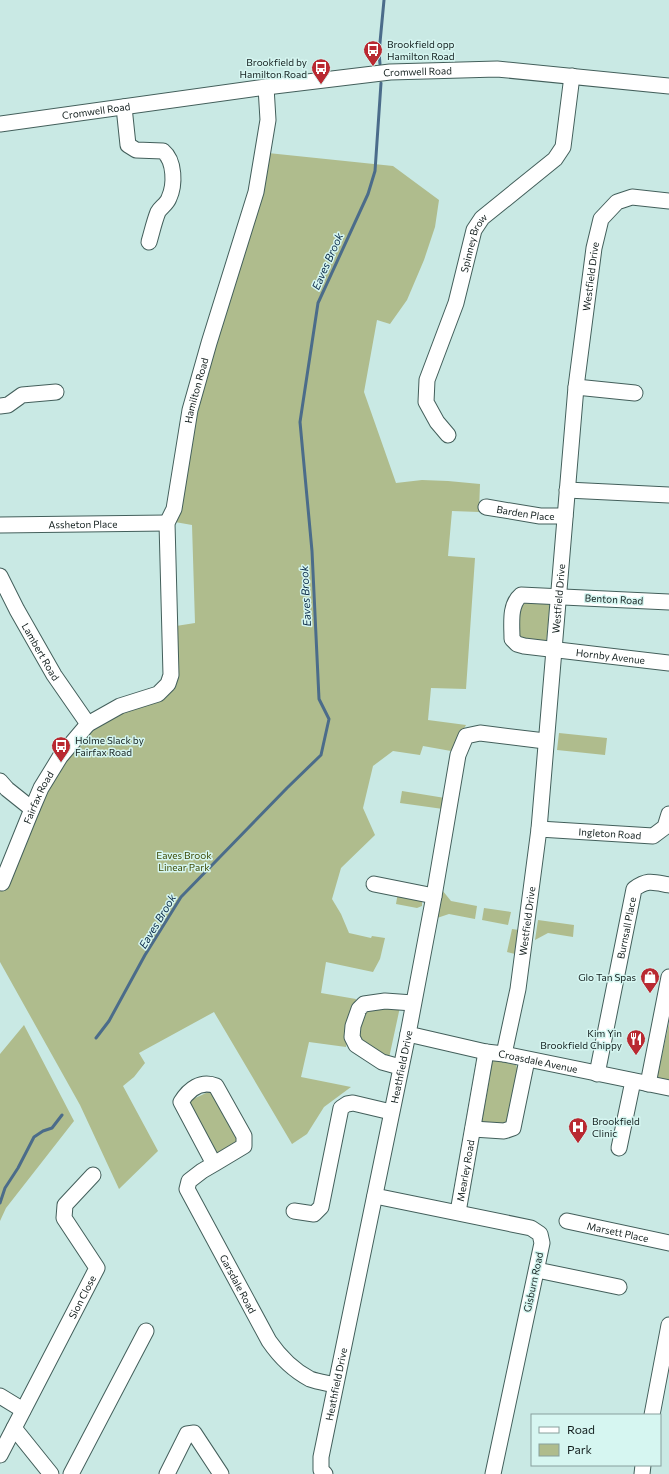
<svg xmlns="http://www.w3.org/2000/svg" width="669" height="1474" viewBox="0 0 669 1474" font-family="Commissioner,sans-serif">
  <rect width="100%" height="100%" fill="#c9e9e4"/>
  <path fill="#afbc8d" d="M 268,153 L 393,166 L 439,200 L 435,227 L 424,260 L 407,300 L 390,324 L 377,320 L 364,392 L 396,483 L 422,480 L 448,481 L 480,484 L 479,512 L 452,511 L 448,556 L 475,558 L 466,689 L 431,688 L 428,720 L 466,725 L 451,751 L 423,746 L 420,755 L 393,751 L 373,766 L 363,808 L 375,835 L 341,868 L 332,899 L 341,914 L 349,933 L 371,938 L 372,936 L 385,938 L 380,959 L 373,972 L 326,962 L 321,993 L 356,999 L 346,1047 L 309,1042 L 301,1077 L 351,1087 L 324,1107 L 307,1134 L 292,1144 L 214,1012 L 139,1053 L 145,1063 L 134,1077 L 123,1086 L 158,1151 L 119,1189 L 80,1105 L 0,962 L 0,888 L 61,764 L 109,714 L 167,697 L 175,678 L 176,626 L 195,623 L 192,525 L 175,522 L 209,343 Z
    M 526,600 L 550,602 L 546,646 L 521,642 L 516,634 L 520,604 Z
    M 559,733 L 607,738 L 605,755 L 557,750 Z
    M 402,791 L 445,798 L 443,809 L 400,803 Z
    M 442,890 L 451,901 L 477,906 L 475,919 L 449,914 L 437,918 Z
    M 398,892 L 421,899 L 422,902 L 422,906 L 417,908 L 396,904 Z
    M 484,908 L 511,912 L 508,925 L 482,920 Z
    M 538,920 L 574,925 L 573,937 L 548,933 L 535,940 Z
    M 512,929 L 519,930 L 515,954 L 507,952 Z
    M 400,1007 L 389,1058 L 357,1040 L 365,1009 Z
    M 669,1023 L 669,1083 L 664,1082 L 657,1078 Z
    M 24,1025 L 74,1121 L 6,1208 L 0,1221 L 0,1054 Z
    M 494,1060 L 516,1065 L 518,1071 L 507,1123 L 484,1124 L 479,1119 L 490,1065 Z
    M 213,1092 L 239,1142 L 235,1147 L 215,1154 L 188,1109 L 189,1101 L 206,1093 Z"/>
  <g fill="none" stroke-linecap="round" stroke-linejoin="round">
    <path stroke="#4b6c8a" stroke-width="3" d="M 380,64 L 379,53 L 384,0
      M 96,1038 L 109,1021 L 145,955 L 181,897 L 287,788 L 321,755 L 329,719 L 319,699 L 312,551 L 300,422 L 318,303 L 368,194 L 375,171 L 381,83
      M 0,1203 L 5,1188 L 18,1168 L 34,1137 L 43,1131 L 52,1128 L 62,1115"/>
    <defs>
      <g id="minor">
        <path d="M 124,107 L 128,145 L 136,150 L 163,151 C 175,161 175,185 169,198 C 167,204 161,207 158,212 C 154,222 152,232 149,242"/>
        <path id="s1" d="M 0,124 L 266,87 L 390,72 L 497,69 L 669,86"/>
        <path d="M 576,387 L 635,393"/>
        <path d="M 0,406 L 8,405 L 22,395 L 56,392"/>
        <path id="s2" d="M 448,435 L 437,422 L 426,402 L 427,380 L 456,303 L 474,230 L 482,218 L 555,159 L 563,147 L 572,76"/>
        <path d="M 567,490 L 669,495"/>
        <path id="s3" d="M 486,507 L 540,516 L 565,516"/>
        <path id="s4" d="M 0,525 L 167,523"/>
        <path id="s5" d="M 0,576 L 17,610 L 54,675 L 88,724"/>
        <path id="s6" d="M 669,602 L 521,595 C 509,605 512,624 512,639 L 517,644 L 524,646 L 669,663"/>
        <path d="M 0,781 L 7,789 L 32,809"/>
        <path id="s7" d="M 539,829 L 653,836 L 665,827 L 669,814"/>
        <path id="s8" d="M 2,883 L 32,809 L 41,788 L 60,757 L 88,724 L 120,706 L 158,694 L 168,684 L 171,675 L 167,523 L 174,509 L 190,410 L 209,343 L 256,192 L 268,120 L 266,87"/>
        <path d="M 374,884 L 434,896"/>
        <path id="s9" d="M 408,1034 L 486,1052 L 504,1054 L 669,1088"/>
        <path id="s10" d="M 504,1054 L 518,989 L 539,829 L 576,387 L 594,248 L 601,219 L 617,202 L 632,197 L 669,201"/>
        <path d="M 400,1067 L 382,1062 L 356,1045 L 352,1037 L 353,1026 L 359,1009 L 364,1004 L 385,1001 L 413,1003"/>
        <path id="s11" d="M 597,1074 L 634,889 C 648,879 653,882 669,885"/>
        <path d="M 648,1084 L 669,977"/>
        <path d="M 473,1129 L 504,1131 L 513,1128 L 527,1060"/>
        <path d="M 619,1148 L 633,1081"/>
        <path id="s12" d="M 214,1164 L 244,1146 L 244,1136 L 216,1086 C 201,1080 189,1089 181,1102 L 214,1164 L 202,1171 L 189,1181 L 187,1189 L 269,1341 C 280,1357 293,1370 310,1379 C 318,1382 327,1383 335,1385"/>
        <path d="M 375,1196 L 531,1228 L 540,1234 L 542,1243 L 493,1474"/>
        <path d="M 294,1211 L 314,1214 L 321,1207 L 341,1108 L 347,1104 L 353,1103 L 391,1112"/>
        <path id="s13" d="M 458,1212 L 486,1052"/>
        <path id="s14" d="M 567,1221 L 669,1243"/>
        <path d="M 537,1270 L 619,1287"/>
        <path d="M 0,1396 L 23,1410"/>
        <path d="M 652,1415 L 669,1325"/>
        <path d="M 14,1428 L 51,1474"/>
        <path id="s15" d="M 0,1455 L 97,1268 L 64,1218 L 65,1205 L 93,1175"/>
        <path d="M 71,1474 L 146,1331"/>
        <path d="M 167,1474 L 187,1434 L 194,1433 L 221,1474"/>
        <path id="s16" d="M 325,1474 L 321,1470 L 321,1457 L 408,1034 L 434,896 L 458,755 L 466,736 L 480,733 L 545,741"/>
        <path d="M 642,1474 L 643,1465"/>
      </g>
    </defs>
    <use href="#minor" stroke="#435f5b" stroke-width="17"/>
    <use href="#minor" stroke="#fff" stroke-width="15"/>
  </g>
  <defs>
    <symbol id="bus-pin" viewBox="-11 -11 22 30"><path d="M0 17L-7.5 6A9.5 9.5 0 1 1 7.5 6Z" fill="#b92931" stroke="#d6f6f1"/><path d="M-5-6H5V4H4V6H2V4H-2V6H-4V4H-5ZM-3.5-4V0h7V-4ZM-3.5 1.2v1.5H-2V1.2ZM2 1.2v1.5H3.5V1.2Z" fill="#fff"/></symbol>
    <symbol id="shop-pin" viewBox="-11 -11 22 30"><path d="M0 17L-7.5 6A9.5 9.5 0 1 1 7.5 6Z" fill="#b92931" stroke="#d6f6f1"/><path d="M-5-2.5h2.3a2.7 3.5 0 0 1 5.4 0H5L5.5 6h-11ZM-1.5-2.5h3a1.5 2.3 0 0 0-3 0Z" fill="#fff"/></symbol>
    <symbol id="restaurant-pin" viewBox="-11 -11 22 30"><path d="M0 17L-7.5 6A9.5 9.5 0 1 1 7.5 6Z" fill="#b92931" stroke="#d6f6f1"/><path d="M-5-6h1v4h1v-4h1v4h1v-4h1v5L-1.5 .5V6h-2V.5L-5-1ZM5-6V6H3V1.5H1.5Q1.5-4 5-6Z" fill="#fff"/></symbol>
    <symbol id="hospital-pin" viewBox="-11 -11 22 30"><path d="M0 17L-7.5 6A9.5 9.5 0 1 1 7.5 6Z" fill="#b92931" stroke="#d6f6f1"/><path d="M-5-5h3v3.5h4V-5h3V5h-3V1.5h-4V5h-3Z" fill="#fff"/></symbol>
  </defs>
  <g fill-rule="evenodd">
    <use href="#bus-pin" x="362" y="39" width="22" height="30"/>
    <use href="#bus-pin" x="310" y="57" width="22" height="30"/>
    <use href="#bus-pin" x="50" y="735" width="22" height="30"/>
    <use href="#shop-pin" x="639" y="966" width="22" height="30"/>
    <use href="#restaurant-pin" x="625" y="1028" width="22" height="30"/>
    <use href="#hospital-pin" x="567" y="1116" width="22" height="30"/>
  </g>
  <g text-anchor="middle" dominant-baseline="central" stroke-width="3" stroke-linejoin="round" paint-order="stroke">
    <g font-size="10" fill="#14201f" stroke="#d6f6f1" text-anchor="start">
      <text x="387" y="44">Brookfield opp<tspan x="387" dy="12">Hamilton Road</tspan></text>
      <text x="307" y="62" text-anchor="end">Brookfield by<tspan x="307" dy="12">Hamilton Road</tspan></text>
      <text x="75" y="740">Holme Slack by<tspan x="75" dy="12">Fairfax Road</tspan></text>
      <text x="636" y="977" text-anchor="end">Glo Tan Spas</text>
      <text x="622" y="1033" text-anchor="end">Kim Yin<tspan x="622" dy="12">Brookfield Chippy</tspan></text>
      <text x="592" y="1121">Brookfield<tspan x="592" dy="12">Clinic</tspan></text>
    </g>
    <g font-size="10" fill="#14201f" stroke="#d6f6f1">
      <text stroke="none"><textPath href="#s1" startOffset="421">Cromwell Road</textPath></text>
      <text stroke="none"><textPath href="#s1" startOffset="97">Cromwell Road</textPath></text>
      <text stroke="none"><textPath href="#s2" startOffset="207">Spinney Brow</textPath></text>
      <text stroke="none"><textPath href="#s10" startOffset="783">Westfield Drive</textPath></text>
      <text stroke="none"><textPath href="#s8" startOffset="571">Hamilton Road</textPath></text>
      <text stroke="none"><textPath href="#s3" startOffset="40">Barden Place</textPath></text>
      <text stroke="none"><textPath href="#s4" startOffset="83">Assheton Place</textPath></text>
      <text stroke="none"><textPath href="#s10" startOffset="459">Westfield Drive</textPath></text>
      <text transform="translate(614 599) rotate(3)">Benton Road</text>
      <text stroke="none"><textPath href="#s5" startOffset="86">Lambert Road</textPath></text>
      <text stroke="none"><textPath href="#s6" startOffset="296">Hornby Avenue</textPath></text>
      <text stroke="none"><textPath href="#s8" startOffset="93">Fairfax Road</textPath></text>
      <text stroke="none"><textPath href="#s7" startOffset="71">Ingleton Road</textPath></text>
      <text stroke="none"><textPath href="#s10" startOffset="135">Westfield Drive</textPath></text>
      <text stroke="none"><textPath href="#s11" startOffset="149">Burnsall Place</textPath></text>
      <text stroke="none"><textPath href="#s9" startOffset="133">Croasdale Avenue</textPath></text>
      <text stroke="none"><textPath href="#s16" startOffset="417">Heathfield Drive</textPath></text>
      <text stroke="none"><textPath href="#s13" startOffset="42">Mearley Road</textPath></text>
      <text stroke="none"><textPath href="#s14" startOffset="52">Marsett Place</textPath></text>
      <text transform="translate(533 1282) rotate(-78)">Gisburn Road</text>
      <text stroke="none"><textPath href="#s12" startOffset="361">Garsdale Road</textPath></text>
      <text stroke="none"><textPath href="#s15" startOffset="178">Sion Close</textPath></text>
      <text stroke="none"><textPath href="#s16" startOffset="93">Heathfield Drive</textPath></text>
    </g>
    <g font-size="10" fill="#3d4a05" stroke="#d6f6f1">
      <text x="184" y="855">Eaves Brook<tspan x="184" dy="12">Linear Park</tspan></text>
    </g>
    <g font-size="11" font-style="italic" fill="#0b2b49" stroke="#d6f6f1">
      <text transform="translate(327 261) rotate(-66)">Eaves Brook</text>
      <text transform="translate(305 596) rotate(-93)">Eaves Brook</text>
      <text transform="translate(157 921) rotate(-59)">Eaves Brook</text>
    </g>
  </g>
  <rect x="531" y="1414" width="130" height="52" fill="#d6f6f1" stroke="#88a09d"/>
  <rect x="539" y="1427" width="20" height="6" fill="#ffffff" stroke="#88a09d"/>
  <text x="567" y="1434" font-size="12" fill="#14201f">Road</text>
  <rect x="539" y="1444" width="20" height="12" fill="#afbc8d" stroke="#88a09d"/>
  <text x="567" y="1454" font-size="12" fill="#14201f">Park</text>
</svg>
